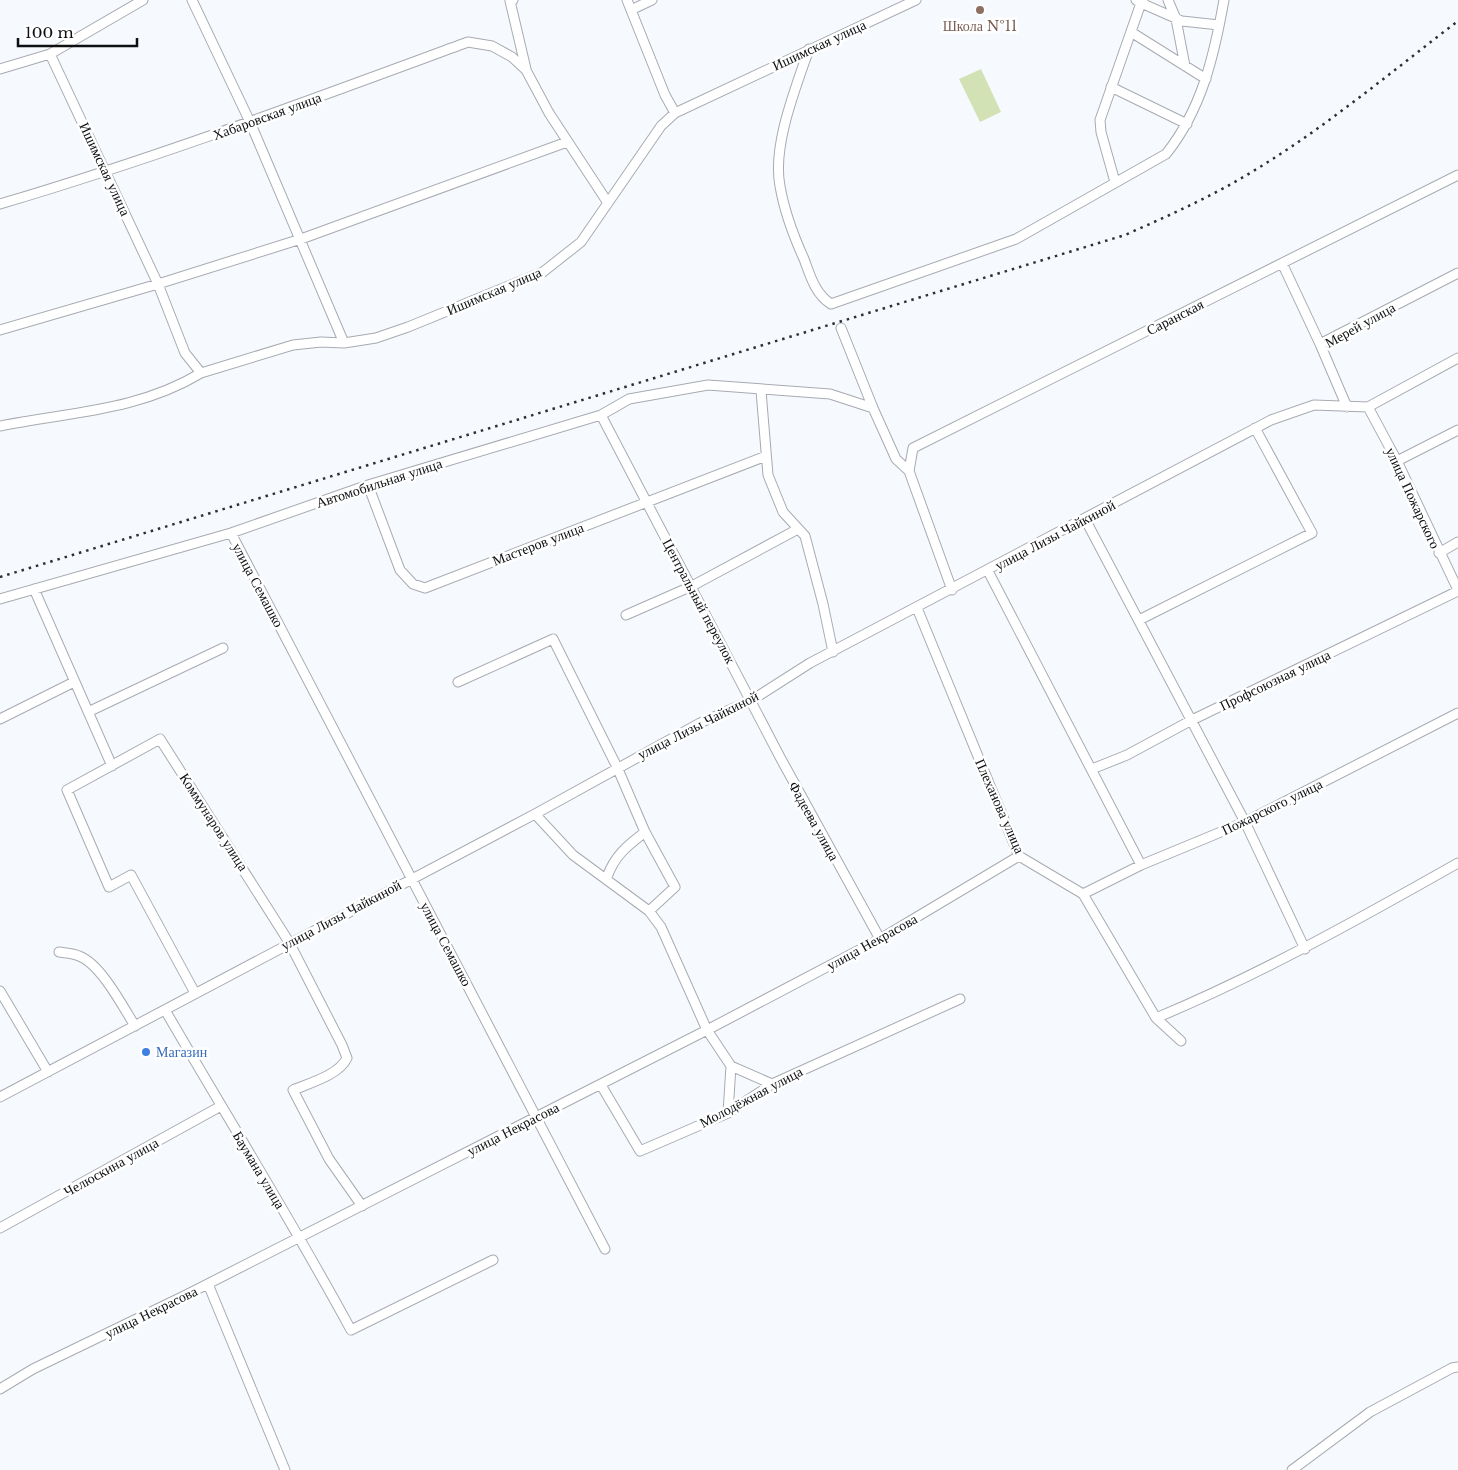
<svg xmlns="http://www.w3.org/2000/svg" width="1458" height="1470" viewBox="0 0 1458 1470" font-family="'Libre Baskerville',serif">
  <rect width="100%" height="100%" fill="#f6faff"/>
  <path fill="#d2e2b5" d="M 981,69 L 1001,112 L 980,122 L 959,79 Z"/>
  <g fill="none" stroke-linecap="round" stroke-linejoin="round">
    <defs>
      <path id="minor" d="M 192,0 L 250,122 L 344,343
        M 513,0 L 510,1 L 526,69
        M 627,0 L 665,95 L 675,113
        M 1143,0 L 1141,3 L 1182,21 L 1219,25
        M 1168,0 L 1176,19 L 1185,66
        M 633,9 L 652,0
        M 1131,32 L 1206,79
        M 809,49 C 796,87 772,146 780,186 C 784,210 794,237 804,259 C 810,275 815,294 831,304 L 1016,239 L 1166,154 C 1202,109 1214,56 1224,0
        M 50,54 L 158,284 L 185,353 L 201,373 L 293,345 L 321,342 L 344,343 L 376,338 L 408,327 L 543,272 L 581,242 L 661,126 L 675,113 L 916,0
        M 0,69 L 50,54 L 143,0
        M 1111,87 L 1187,124
        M 1115,182 L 1101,132 L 1100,120 L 1141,3 L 1136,0
        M 0,204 C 159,157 313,99 468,42 L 492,46 L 512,57 L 526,70 L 549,113 L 608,203
        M 1282,263 L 1320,344
        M 841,328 L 873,408 L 896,459 L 909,471 L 952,590
        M 0,330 L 158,284 L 301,239 L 567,142
        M 761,391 L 768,475 L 783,512 L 805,536 L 823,604 L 833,652
        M 1347,407 L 1320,344 L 1458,273
        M 1368,407 L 1397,461 L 1458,590
        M 601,415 L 781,759 L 880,939
        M 0,426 C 70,412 138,411 201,373
        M 1397,461 L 1458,430
        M 909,471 L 913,448 L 1458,175
        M 368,485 L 400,570 L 413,584 L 425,588 L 766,456
        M 1085,519 L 1245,822 L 1305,949
        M 231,533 L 605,1249
        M 1439,553 L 1458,542
        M 988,571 L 1141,865
        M 34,589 L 112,766
        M 0,599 L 231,533 L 368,485 L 601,415 L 629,399 L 708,385 L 830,394 L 873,408
        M 917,608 L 1019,856 L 1083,894 L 1156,1018 L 1181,1041
        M 626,615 L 692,586 L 798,529
        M 1139,620 L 1312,533 L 1255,428
        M 458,682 L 553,639 L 617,767 L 645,832 L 675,887 L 649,911
        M 88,712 L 223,648
        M 0,719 L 74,682
        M 1092,769 L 1127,755 L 1190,721 L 1458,591
        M 535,814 L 573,855 L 649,911 L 661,927 L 707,1030 L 731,1066 L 772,1084
        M 607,877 C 615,855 627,846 645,832
        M 1083,894 L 1141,865 L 1245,822 L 1458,713
        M 59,952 C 65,953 73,953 79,956 C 101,964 123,1007 135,1026
        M 0,991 L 48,1072
        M 195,993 L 131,875 L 109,887 L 67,790 L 160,739 L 289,942 L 342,1045 L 347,1058 C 339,1075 310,1083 293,1090 L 329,1159 L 362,1206
        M 165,1010 C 227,1117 292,1221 351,1330 L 493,1260
        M 1156,1018 C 1261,974 1359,919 1458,863
        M 601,1085 L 640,1151 L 728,1113 L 772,1084 L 960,999
        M 0,1097 L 535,814 L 700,723 L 752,700 L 810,663 L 1271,420 L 1314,405 L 1368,407 L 1458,358
        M 728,1113 L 731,1066
        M 0,1228 L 221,1106
        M 208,1284 L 285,1470
        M 0,1389 L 33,1369 L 186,1295 L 707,1030 L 880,939 L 1019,856
        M 1292,1470 L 1370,1412 L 1452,1368 L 1458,1367"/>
    </defs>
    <use href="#minor" stroke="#a7abb1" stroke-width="11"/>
    <use href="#minor" stroke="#fff" stroke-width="9"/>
    <path stroke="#2d2f32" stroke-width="2.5" stroke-dasharray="2.5 5" stroke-linecap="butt" d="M 0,577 L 1125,235 C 1170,215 1213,196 1255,170 C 1326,127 1391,72 1458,21"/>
  </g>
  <circle fill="#8d6e63" stroke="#fff" stroke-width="2" cx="980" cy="10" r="5"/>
  <circle fill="#3f7fe0" stroke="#fff" stroke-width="2" cx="146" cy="1052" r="5"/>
  <g text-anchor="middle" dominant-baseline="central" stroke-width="5" stroke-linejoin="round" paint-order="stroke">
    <g font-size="14" fill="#785e54" stroke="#fff">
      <text x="980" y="26">Школа №11</text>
    </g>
    <g font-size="14" fill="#0d0f11" stroke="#fff">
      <text transform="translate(819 45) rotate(-25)">Ишимская улица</text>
      <text transform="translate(267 116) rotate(-20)">Хабаровская улица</text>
      <text transform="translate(105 169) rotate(65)">Ишимская улица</text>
      <text transform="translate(494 291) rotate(-23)">Ишимская улица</text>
      <text transform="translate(1175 317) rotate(-27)">Саранская</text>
      <text transform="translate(1360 325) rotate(-29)">Мерей улица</text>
      <text transform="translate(379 483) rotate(-18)">Автомобильная улица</text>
      <text transform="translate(1413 498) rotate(65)">улица Пожарского</text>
      <text transform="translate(1055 535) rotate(-28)">улица Лизы Чайкиной</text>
      <text transform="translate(538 544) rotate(-21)">Мастеров улица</text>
      <text transform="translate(258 585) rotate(62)">улица Семашко</text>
      <text transform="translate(699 601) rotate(62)">Центральный переулок</text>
      <text transform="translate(1275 680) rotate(-26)">Профсоюзная улица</text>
      <text transform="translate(698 725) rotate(-27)">улица Лизы Чайкиной</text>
      <text transform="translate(1000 806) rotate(66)">Плеханова улица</text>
      <text transform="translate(1272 807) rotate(-26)">Пожарского улица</text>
      <text transform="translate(814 821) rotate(61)">Фадеева улица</text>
      <text transform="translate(214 822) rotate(57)">Коммунаров улица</text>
      <text transform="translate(341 915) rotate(-28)">улица Лизы Чайкиной</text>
      <text transform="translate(872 942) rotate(-29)">улица Некрасова</text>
      <text transform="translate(446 944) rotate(62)">улица Семашко</text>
      <text transform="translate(751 1097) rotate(-28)">Молодёжная улица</text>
      <text transform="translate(513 1129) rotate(-27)">улица Некрасова</text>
      <text transform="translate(111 1167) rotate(-29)">Челюскина улица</text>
      <text transform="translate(259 1170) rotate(59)">Баумана улица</text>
      <text transform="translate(151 1312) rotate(-26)">улица Некрасова</text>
    </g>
    <g font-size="14" fill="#366cbe" stroke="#fff" text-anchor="start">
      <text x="156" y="1052">Магазин</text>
    </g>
  </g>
  <path d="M18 38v8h119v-8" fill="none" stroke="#0d0f11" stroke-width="2.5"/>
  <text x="25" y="38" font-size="15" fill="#0d0f11" stroke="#ffffff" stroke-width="4" paint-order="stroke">100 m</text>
</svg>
